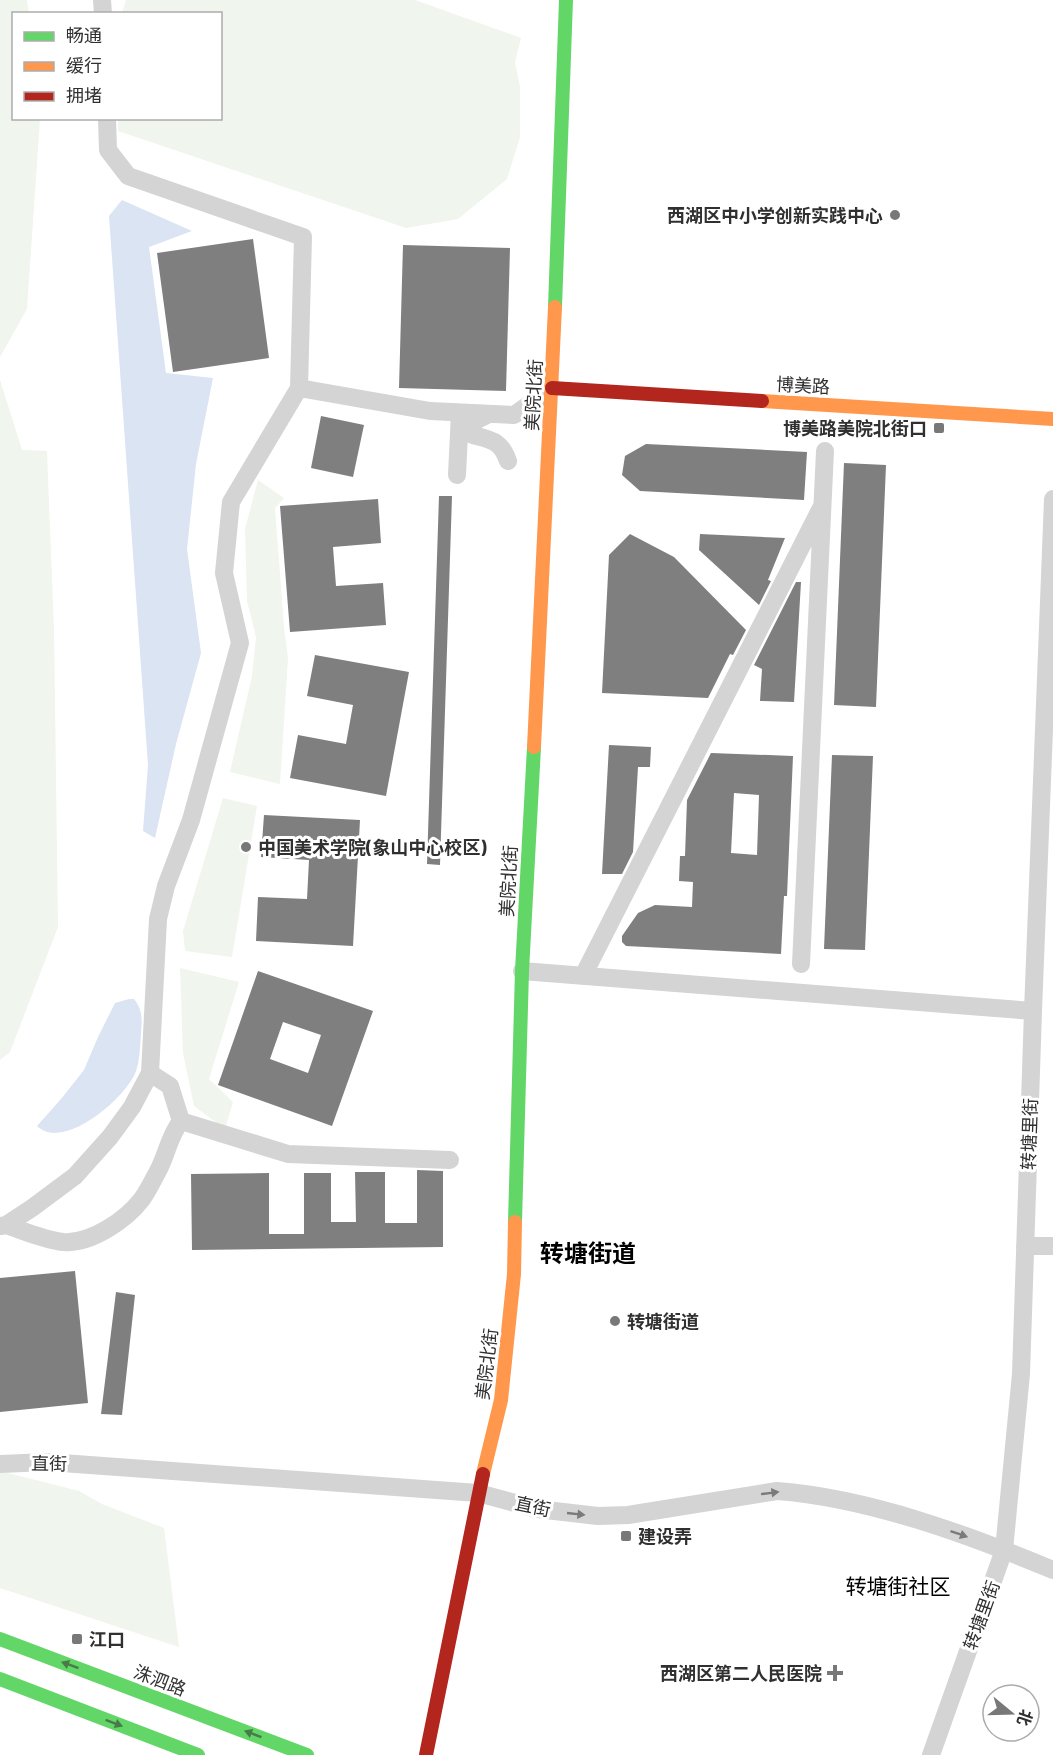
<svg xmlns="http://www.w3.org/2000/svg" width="1053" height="1755" viewBox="0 0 1053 1755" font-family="Barlow,'Noto Sans SC',sans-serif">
  <rect width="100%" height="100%" fill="#fff"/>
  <path fill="#f0f5ed" d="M 0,0 L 27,0 L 29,13 L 14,14 L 14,118 L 40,119 L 27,309 L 0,357 Z
    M 126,0 L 415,0 L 521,38 L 515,62 L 520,87 L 520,137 L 507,179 L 458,219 L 406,228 L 118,131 L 118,119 L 220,118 L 220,14 L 122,13 Z
    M 0,380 L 22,450 L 47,451 L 54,631 L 58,927 L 10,1052 L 0,1060 Z
    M 258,480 L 284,498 L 275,508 L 284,627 L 288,658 L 280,784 L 230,772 L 252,676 L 256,637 L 247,601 L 245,529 Z
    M 223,798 L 257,806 L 232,957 L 185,951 L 183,931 Z
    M 180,968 L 239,982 L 209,1079 L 233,1102 L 225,1129 L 194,1106 L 183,1053 Z
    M 0,1471 L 79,1491 L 102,1504 L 164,1528 L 179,1647 L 0,1588 Z"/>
  <path fill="#dbe4f2" d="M 122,200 L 192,231 L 149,247 L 166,373 L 213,378 L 196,464 L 187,549 L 201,653 L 176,744 L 155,838 L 143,831 L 148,765 L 109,216 Z
    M 129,999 L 134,999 C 143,1010 142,1021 141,1034 C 140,1046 140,1060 136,1071 C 127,1097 64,1152 37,1126 L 61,1099 L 84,1070 L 98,1037 L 115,1003 Z"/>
  <path fill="#7f7f7f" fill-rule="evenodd" d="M 253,239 L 269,358 L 173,372 L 157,253 Z
    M 403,245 L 510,248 L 506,391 L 399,388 Z
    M 321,416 L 364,425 L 353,477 L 311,468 Z
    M 646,444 L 807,452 L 804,500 L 640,491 L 622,475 L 625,456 Z
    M 844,463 L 886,465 L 876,707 L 834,705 Z
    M 439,496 L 452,496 L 440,865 L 427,864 Z
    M 378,499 L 381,543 L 333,547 L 336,586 L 383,583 L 386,625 L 290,632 L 280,506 Z
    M 630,534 L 674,557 L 746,630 L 733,655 L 730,654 L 708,698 L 602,693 L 609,555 Z
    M 700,534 L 785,538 L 768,580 L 771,581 L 759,605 L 699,550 Z
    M 796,582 L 801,582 L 794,702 L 760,701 L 762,669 L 754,665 Z
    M 315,655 L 409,672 L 386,796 L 290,778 L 298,735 L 346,744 L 353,705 L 307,696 Z
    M 609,745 L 651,747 L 650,767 L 638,767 L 633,852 L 622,874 L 602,874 Z
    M 711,753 L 793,756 L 787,896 L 784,896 L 781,954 L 626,946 L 622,942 L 622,936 L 638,913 L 655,905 L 692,907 L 693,882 L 679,881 L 680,856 L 685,856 L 687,800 ZM 734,793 L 759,795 L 757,855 L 731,853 Z
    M 832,755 L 873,756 L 865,950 L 824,949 Z
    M 264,815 L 360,820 L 353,946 L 256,941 L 258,897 L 307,899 L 309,860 L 261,857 Z
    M 258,971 L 373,1011 L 332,1126 L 218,1085 ZM 283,1022 L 321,1035 L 308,1073 L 270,1059 Z
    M 417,1170 L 443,1171 L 443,1247 L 192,1250 L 191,1174 L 269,1173 L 269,1234 L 304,1234 L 304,1173 L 331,1173 L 331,1222 L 356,1222 L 355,1172 L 385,1172 L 385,1223 L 417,1223 Z
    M 75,1271 L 88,1403 L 0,1412 L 0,1278 Z
    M 116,1292 L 135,1295 L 122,1415 L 101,1414 Z"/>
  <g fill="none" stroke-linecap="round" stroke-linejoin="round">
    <path stroke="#d4d4d4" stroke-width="18" d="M 102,0 L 103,14
      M 299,388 L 430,411 L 514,415 L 552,388
      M 489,414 L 473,422 L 473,435 C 492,440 501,441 508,461
      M 457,475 L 460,413
      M 801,964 L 825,451
      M 522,971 L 1033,1011
      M 583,976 L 822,506
      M 181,1121 L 288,1154 L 450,1160
      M 6,1225 C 24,1231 44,1240 63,1242 C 91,1244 126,1220 142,1199 C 148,1191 153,1180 158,1171 C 167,1154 169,1136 181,1121 L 170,1086 L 150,1073
      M 0,1226 L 6,1225 L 32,1208 L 75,1176 L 110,1137 L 132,1107 L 150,1073 L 158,919 L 166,886 L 191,820 L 240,643 L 224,573 L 231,502 L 299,388 L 303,237 L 128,176 L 108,150 L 107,118
      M 1025,1246 L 1053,1246
      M 0,1464 L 48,1462 L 478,1493 L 537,1509 L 598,1516 L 628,1515 L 777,1491 C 869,1498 969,1535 1053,1570
      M 931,1755 L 1004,1550 L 1021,1374 L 1033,1011 L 1053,499"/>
    <path stroke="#63d668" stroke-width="14" d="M 555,307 L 566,0
      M 515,1222 L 522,971 L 534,747
      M 0,1639 L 307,1755
      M 0,1679 L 198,1755"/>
    <path stroke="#ff974d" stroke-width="14" d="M 762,401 L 1053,419
      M 534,747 L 555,307
      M 483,1474 L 501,1400 L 514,1274 L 515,1222"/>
    <path stroke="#b3261e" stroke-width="14" d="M 552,388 L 762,401
      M 426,1755 L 483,1474"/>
  </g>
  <defs><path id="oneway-solid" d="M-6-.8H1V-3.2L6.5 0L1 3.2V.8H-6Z" transform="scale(1.5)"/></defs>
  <g fill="#7a7a7a">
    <use href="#oneway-solid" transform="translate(770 1493) rotate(-7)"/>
    <use href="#oneway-solid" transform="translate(576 1514) rotate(6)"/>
    <use href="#oneway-solid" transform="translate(959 1534) rotate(19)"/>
  </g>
  <g fill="#477b49">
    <use href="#oneway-solid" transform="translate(70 1665) rotate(-160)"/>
    <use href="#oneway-solid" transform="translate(114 1723) rotate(21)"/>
    <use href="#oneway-solid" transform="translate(253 1734) rotate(-159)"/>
  </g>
  <g fill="#787878" stroke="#fff" stroke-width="2">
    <circle cx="895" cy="215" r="6"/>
    <rect x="933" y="422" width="12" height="12" rx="3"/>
    <circle cx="246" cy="847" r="6"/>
    <circle cx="615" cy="1321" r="6"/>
    <rect x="620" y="1530" width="12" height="12" rx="3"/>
    <rect x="71" y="1633" width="12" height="12" rx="3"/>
    <path d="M832 1664h6v6h6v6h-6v6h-6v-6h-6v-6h6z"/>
  </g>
  <g text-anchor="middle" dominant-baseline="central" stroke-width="6" stroke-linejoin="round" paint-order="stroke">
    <g font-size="18" font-weight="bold" fill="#303030" stroke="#fff" text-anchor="start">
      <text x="883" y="215" text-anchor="end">西湖区中小学创新实践中心</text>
      <text x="927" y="428" text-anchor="end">博美路美院北街口</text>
      <text x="258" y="847">中国美术学院(象山中心校区)</text>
      <text x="627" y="1321">转塘街道</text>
      <text x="638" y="1536">建设弄</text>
      <text x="89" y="1639">江口</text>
      <text x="822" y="1673" text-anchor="end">西湖区第二人民医院</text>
    </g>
    <g font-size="18" fill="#303030" stroke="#fff">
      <text transform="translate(803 385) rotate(3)">博美路</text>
      <text transform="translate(533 395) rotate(-87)">美院北街</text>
      <text transform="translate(508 881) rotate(-87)">美院北街</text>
      <text transform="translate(1029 1134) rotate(-88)">转塘里街</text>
      <text transform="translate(486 1364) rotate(-83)">美院北街</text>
      <text transform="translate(49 1463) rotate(1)">直街</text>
      <text transform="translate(533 1506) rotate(12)">直街</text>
      <text transform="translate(981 1615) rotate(-70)">转塘里街</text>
      <text transform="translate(160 1680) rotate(21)">洙泗路</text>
    </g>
    <g font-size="21" fill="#000" stroke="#fff">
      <text x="898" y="1585">转塘街社区</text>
    </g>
    <g font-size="24" font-weight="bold" fill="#000" stroke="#fff">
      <text x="588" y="1252">转塘街道</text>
    </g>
  </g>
  <rect x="12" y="12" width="210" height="108" fill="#ffffff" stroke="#acacac" stroke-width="1.5"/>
  <rect x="24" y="32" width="30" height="9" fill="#63d668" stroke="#acacac" stroke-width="1.5"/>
  <text x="66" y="42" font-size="18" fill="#303030">畅通</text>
  <rect x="24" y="62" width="30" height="9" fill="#ff974d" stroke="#acacac" stroke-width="1.5"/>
  <text x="66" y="72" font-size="18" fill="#303030">缓行</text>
  <rect x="24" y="92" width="30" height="9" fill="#b3261e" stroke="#acacac" stroke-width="1.5"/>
  <text x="66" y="102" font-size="18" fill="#303030">拥堵</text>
  <g transform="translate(1011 1713) rotate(109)"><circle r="28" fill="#ffffff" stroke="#acacac" stroke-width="1.5"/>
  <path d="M0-4.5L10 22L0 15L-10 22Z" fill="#787878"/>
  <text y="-9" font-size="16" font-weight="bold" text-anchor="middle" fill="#303030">北</text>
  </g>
</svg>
